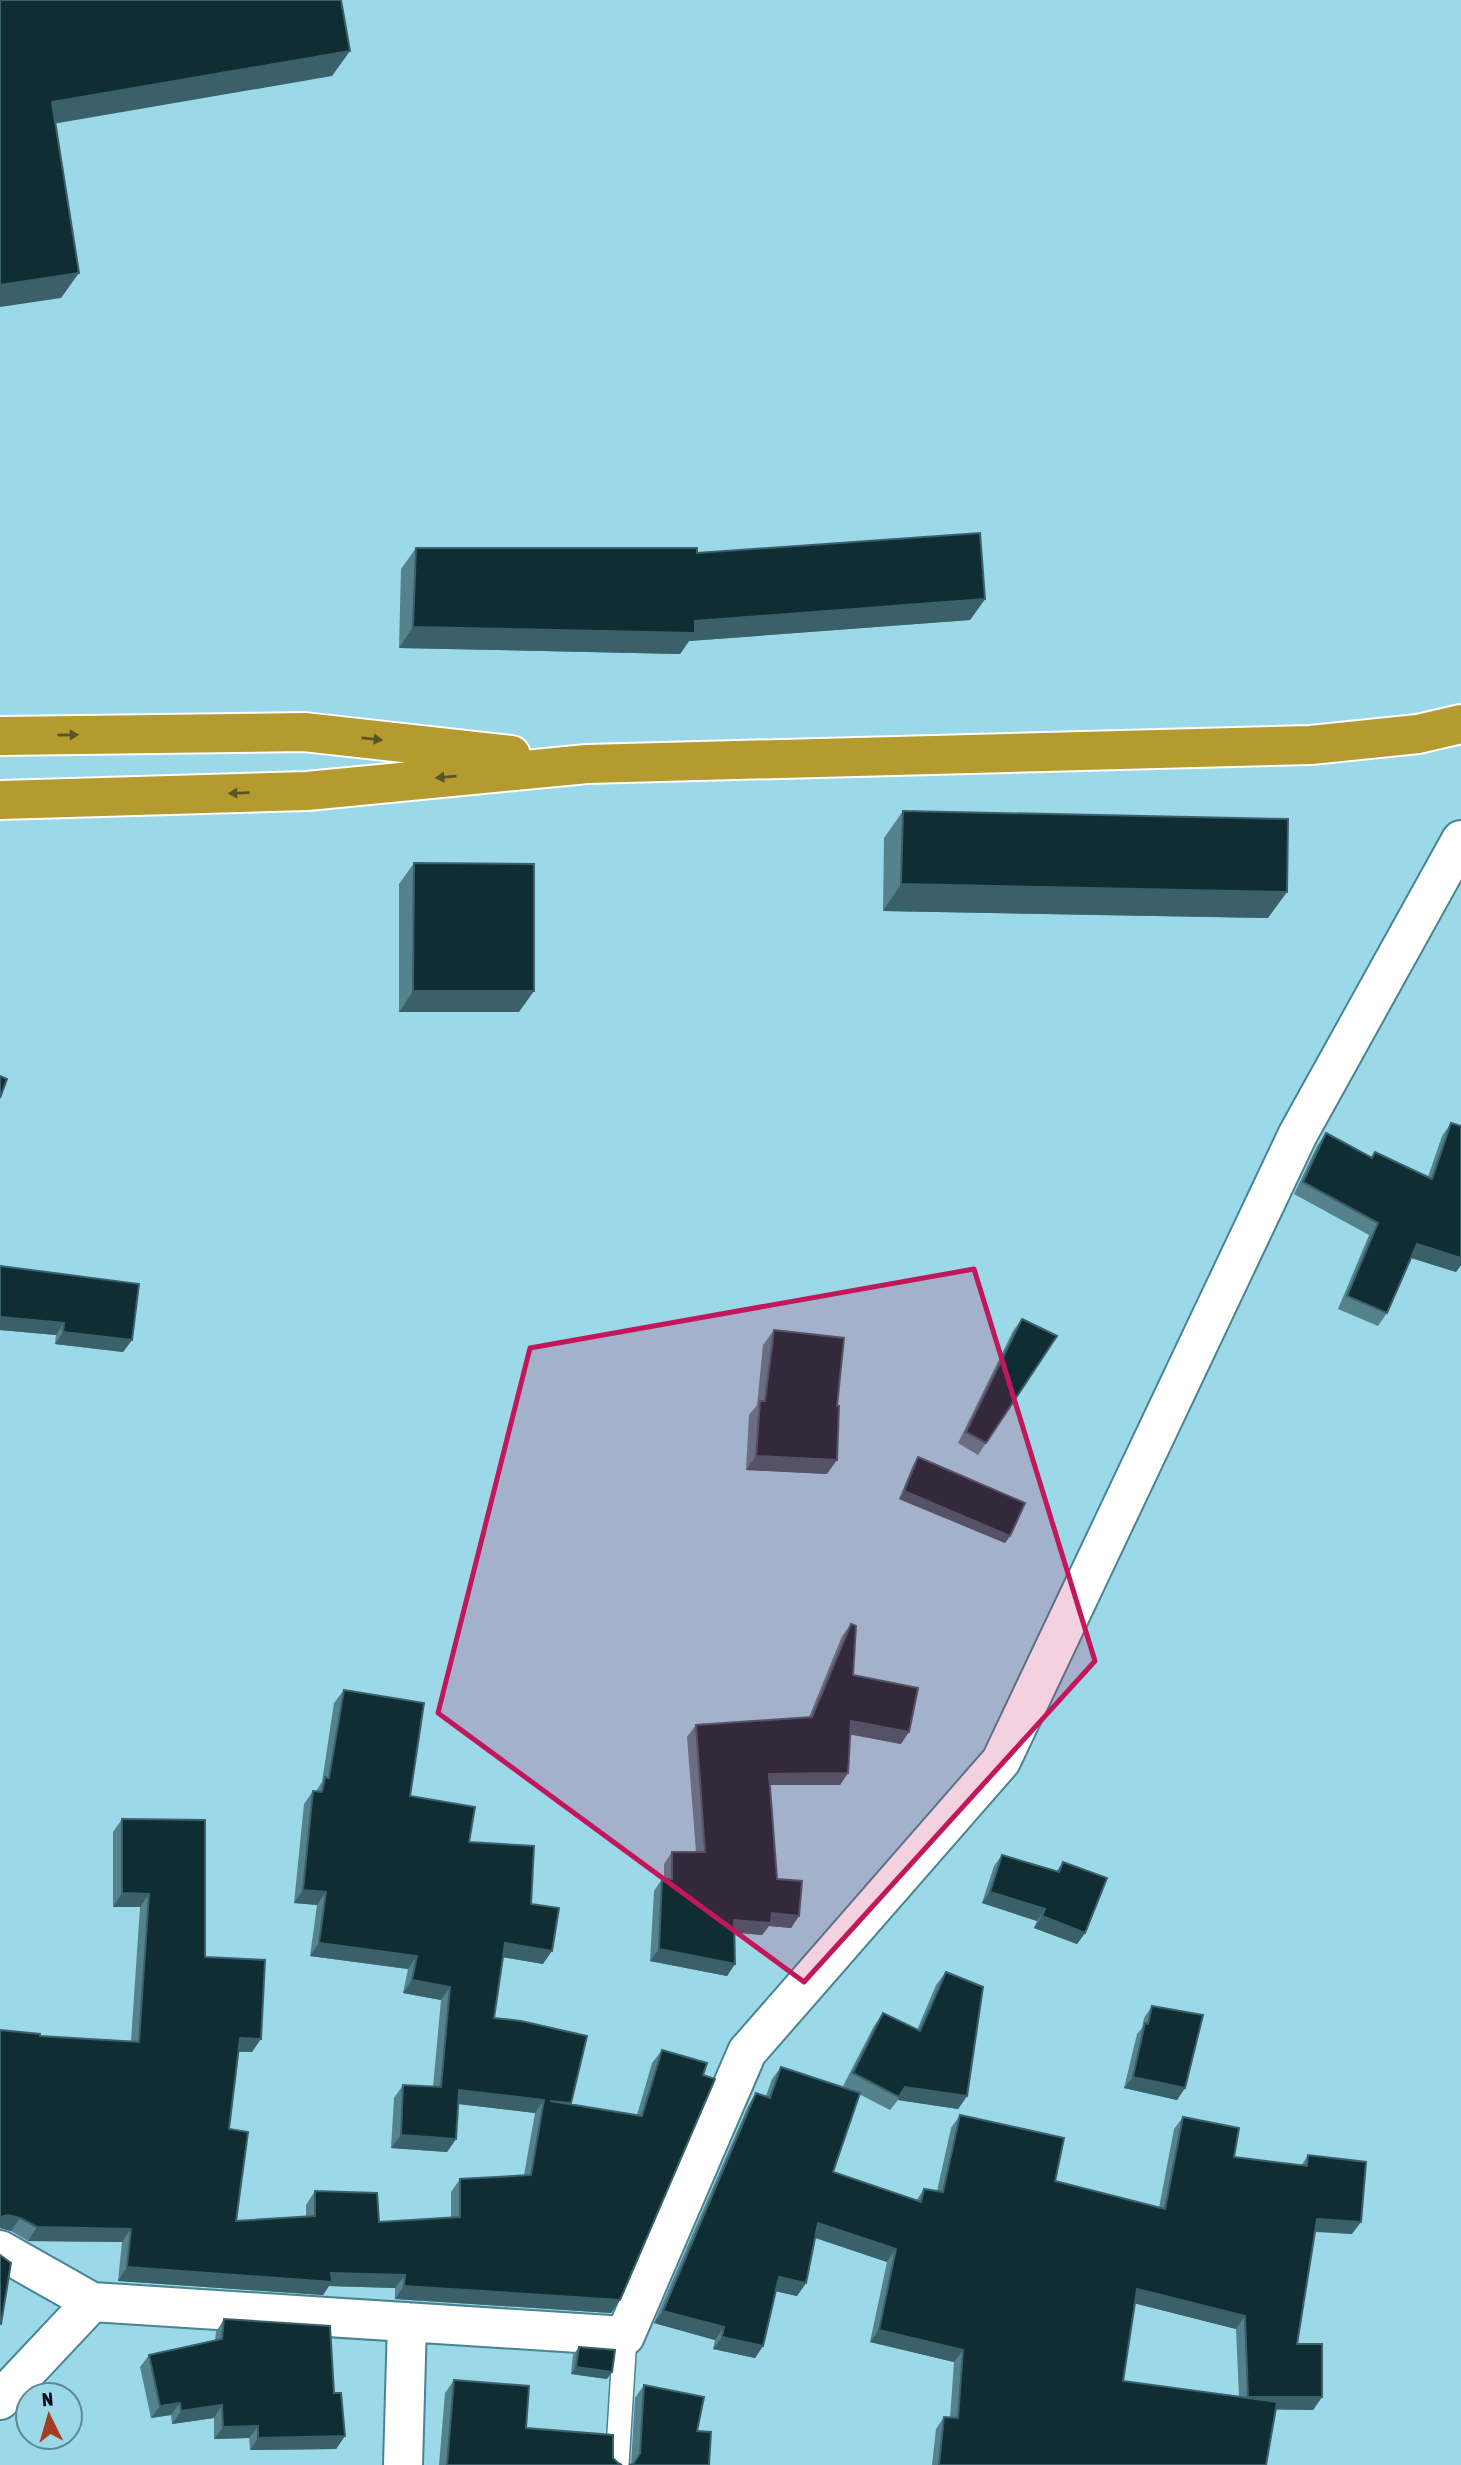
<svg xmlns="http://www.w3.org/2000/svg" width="1461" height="2465" viewBox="0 0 1461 2465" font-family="'Asap Condensed',sans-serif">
  <rect width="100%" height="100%" fill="#9bd8e8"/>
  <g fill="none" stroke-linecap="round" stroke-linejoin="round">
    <defs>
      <path id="lane" d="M 617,2465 L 625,2336"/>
      <path id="street" d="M 0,2250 L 92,2302 L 625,2336 L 747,2052 L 1001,1761 L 1298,1134 L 1461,840
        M 0,2400 L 92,2302
        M 403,2465 L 407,2322"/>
      <path id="highway" d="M 0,736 L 304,732 L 511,755
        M 0,800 L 307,791 L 587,764 L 1311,745 L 1418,734 L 1461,724"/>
    </defs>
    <use href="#lane" stroke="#488493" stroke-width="26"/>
    <use href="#street" stroke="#488493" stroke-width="42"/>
    <use href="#highway" stroke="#fff" stroke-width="42"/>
    <use href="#lane" stroke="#fff" stroke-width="23"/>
    <use href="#street" stroke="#fff" stroke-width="38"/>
    <use href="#highway" stroke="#b39b30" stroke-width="38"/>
  </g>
  <path fill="#56828e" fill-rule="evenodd" d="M 416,548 L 697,553 L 985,599 L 970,620 L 689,641 L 680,654 L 399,648 L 401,569 Z
    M 903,811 L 1268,918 L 883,911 L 884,838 Z
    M 414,863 L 519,1012 L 399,1012 L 399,884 Z
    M 1451,1123 L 1461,1126 L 1461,1265 L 1456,1272 L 1411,1258 L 1387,1313 L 1378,1326 L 1338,1309 L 1369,1235 L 1294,1194 L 1317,1146 L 1326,1133 L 1371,1158 L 1375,1152 L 1428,1177 L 1442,1136 Z
    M 139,1284 L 132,1340 L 123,1352 L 55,1344 L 56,1335 L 0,1330 Z
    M 1022,1319 L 986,1443 L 978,1455 L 958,1443 L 1013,1331 Z
    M 774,1330 L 827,1474 L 746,1470 L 749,1415 L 757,1405 L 763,1345 Z
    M 918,1457 L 1010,1536 L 1005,1543 L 899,1499 L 913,1465 Z
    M 851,1624 L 853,1675 L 901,1744 L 850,1734 L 848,1773 L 840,1785 L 770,1785 L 777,1879 L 799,1916 L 791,1928 L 769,1926 L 762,1935 L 735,1932 L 735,1964 L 727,1976 L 650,1961 L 654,1891 L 662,1879 L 664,1879 L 664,1864 L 672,1852 L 696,1852 L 687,1737 L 696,1725 L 809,1717 L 842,1636 Z
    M 344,1690 L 410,1796 L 469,1842 L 531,1904 L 543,1964 L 503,1957 L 494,2018 L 571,2104 L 637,2115 L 652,2063 L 662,2050 L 620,2300 L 611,2313 L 395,2299 L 395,2288 L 329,2286 L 323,2295 L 118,2281 L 122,2242 L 28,2241 L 11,2231 L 0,2228 L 0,2030 L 40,2036 L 131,2041 L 140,1907 L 113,1907 L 113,1832 L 122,1819 L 205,1957 L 252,2052 L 239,2052 L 229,2129 L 236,2221 L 306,2216 L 306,2205 L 315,2191 L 379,2222 L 451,2217 L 451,2192 L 460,2179 L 524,2175 L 535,2113 L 458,2104 L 456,2139 L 447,2152 L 391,2148 L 394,2098 L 403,2085 L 433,2087 L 441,2000 L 403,1993 L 408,1969 L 310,1956 L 317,1905 L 294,1903 L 304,1804 L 313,1791 L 316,1791 L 322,1782 L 334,1703 Z
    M 1002,1855 L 1056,1872 L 1063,1862 L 1085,1933 L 1077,1944 L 1034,1928 L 1037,1921 L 982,1903 L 994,1866 Z
    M 946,1972 L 967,2096 L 958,2109 L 898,2100 L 890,2110 L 859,2094 L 833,2172 L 916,2201 L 924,2189 L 937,2191 L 951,2128 L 960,2115 L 1055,2181 L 1159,2208 L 1174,2129 L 1183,2117 L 1234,2157 L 1301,2166 L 1308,2155 L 1352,2234 L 1315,2232 L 1297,2344 L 1322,2397 L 1313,2410 L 1276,2409 L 1266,2465 L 932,2465 L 936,2429 L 944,2417 L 950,2418 L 954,2362 L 870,2342 L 887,2262 L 815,2238 L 806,2283 L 797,2296 L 776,2291 L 763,2346 L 755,2358 L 713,2349 L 715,2340 L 654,2323 L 748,2106 L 756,2093 L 766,2096 L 772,2079 L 781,2067 L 852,2090 L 843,2086 L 874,2026 L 883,2013 L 917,2030 L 936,1985 ZM 1135,2303 L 1236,2329 L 1239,2396 L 1123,2381 Z
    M 1152,2006 L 1185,2088 L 1177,2100 L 1124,2088 L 1137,2034 L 1142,2028 L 1144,2018 Z
    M 224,2319 L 334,2393 L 345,2436 L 336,2449 L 250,2450 L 249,2438 L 214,2439 L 214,2418 L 172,2424 L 171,2415 L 151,2418 L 140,2367 L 149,2355 L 215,2341 L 216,2332 Z
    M 579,2347 L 607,2379 L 571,2374 L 573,2355 Z
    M 454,2380 L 526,2428 L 613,2458 L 618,2463 L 622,2465 L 439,2465 L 445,2393 Z
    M 644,2385 L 697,2431 L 631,2465 L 635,2398 Z"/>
  <path fill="#3a606a" d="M 350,51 L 332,76 L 35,127 L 52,102 Z
    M 79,273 L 61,298 L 0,307 L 0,285 Z
    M 985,599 L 970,620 L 689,641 L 680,654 L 399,648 L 413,627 L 695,621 Z
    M 901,884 L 1287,892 L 1268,918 L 883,911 Z
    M 413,991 L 534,991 L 519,1012 L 399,1012 Z
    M 1417,1244 L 1461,1258 L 1461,1265 L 1456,1272 L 1408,1257 Z
    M 0,1317 L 64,1323 L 56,1335 L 0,1330 Z
    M 63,1332 L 132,1340 L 123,1352 L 55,1344 Z
    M 756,1456 L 837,1460 L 827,1474 L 746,1470 Z
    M 904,1491 L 1010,1536 L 1005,1543 L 899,1499 Z
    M 851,1721 L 909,1732 L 901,1744 L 842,1733 Z
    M 848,1773 L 840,1785 L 761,1785 L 769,1774 Z
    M 303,1890 L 326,1892 L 317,1905 L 294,1903 Z
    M 990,1892 L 1045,1909 L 1037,1921 L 982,1903 Z
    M 122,1893 L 149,1894 L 140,1907 L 113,1907 Z
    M 772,1913 L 799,1916 L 791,1928 L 769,1926 L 762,1935 L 726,1932 L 734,1920 Z
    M 1042,1916 L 1085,1933 L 1077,1944 L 1034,1928 Z
    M 319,1943 L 417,1956 L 408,1969 L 310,1956 Z
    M 505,1943 L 552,1951 L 543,1964 L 496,1956 Z
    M 659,1949 L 735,1964 L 727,1976 L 650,1961 Z
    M 412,1980 L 450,1987 L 441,2000 L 403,1993 Z
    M 240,2038 L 261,2039 L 252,2052 L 231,2051 Z
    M 1133,2077 L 1185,2088 L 1177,2100 L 1124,2088 Z
    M 905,2087 L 967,2096 L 958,2109 L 898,2100 Z
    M 459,2090 L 544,2100 L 535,2113 L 450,2103 Z
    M 401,2135 L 456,2139 L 447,2152 L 391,2148 Z
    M 8,2215 L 20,2218 L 11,2231 L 0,2228 L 0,2217 Z
    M 1317,2219 L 1361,2222 L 1352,2234 L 1308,2231 Z
    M 818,2223 L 896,2249 L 887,2262 L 810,2236 Z
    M 37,2227 L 131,2229 L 122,2242 L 28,2241 Z
    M 127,2267 L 331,2273 L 405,2275 L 395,2288 L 329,2286 L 323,2295 L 118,2281 Z
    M 779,2277 L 806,2283 L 797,2296 L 770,2290 Z
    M 404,2286 L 620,2300 L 611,2313 L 395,2299 Z
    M 1137,2289 L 1245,2316 L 1236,2329 L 1129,2302 Z
    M 663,2311 L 724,2327 L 715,2340 L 654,2323 Z
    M 879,2330 L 963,2350 L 954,2362 L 870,2342 Z
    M 722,2337 L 763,2346 L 755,2358 L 713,2349 Z
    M 576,2367 L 612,2372 L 607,2379 L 571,2374 Z
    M 1248,2397 L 1322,2397 L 1313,2410 L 1239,2409 Z
    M 180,2403 L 171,2415 L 151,2418 L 160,2406 Z
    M 222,2405 L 214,2418 L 172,2424 L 181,2411 Z
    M 258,2426 L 249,2438 L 214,2439 L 223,2427 Z
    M 345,2436 L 336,2449 L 250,2450 L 258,2438 Z"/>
  <path fill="#102d34" stroke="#3a606a" stroke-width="2" d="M 0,0 L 341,0 L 350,51 L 52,102 L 79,273 L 0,285 Z
    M 980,533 L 985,599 L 695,621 L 695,633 L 413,627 L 416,548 L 697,548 L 697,553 Z
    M 903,811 L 1288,819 L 1287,892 L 901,884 Z
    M 414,863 L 534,864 L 534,991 L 413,991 Z
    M 0,1076 L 7,1079 L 0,1098 Z
    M 1451,1123 L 1461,1126 L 1461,1258 L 1417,1244 L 1387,1313 L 1347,1296 L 1378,1223 L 1303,1182 L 1326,1133 L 1372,1158 L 1375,1152 L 1432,1179 Z
    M 0,1266 L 139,1284 L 132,1340 L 63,1332 L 64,1323 L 0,1317 Z
    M 1022,1319 L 1057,1336 L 986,1443 L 966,1432 Z
    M 774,1330 L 844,1338 L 837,1406 L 839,1406 L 837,1460 L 756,1456 L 760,1401 L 765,1401 Z
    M 918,1457 L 1025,1503 L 1010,1536 L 904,1491 Z
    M 851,1624 L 856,1626 L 853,1675 L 918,1688 L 909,1732 L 851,1721 L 848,1773 L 769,1774 L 777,1879 L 802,1881 L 799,1916 L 772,1913 L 771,1923 L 734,1920 L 735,1964 L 659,1949 L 662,1879 L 672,1879 L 672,1852 L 705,1852 L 696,1725 L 812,1717 Z
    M 344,1690 L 424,1703 L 410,1796 L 475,1807 L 469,1842 L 534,1846 L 531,1904 L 559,1908 L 552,1951 L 505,1943 L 494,2018 L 521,2021 L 587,2036 L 571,2103 L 550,2101 L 642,2116 L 662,2050 L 707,2063 L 703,2075 L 715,2079 L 620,2300 L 404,2286 L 405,2275 L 331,2273 L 332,2282 L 127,2267 L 131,2229 L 37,2227 L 20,2218 L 8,2215 L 0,2217 L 0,2030 L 40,2034 L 40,2036 L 139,2042 L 149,1894 L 122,1893 L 122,1819 L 205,1820 L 205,1957 L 265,1960 L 261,2039 L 240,2038 L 229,2129 L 248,2132 L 236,2221 L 315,2216 L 315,2191 L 377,2193 L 379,2222 L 460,2217 L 460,2179 L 531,2175 L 544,2100 L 459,2090 L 456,2139 L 401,2135 L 403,2085 L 441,2087 L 450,1987 L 412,1980 L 417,1956 L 319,1943 L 326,1892 L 303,1890 L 313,1791 L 322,1792 L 325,1777 L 329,1778 Z
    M 1002,1855 L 1059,1872 L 1063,1862 L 1107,1878 L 1085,1933 L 1042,1916 L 1045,1909 L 990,1892 Z
    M 946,1972 L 983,1987 L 967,2096 L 905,2087 L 899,2097 L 853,2073 L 883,2013 L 920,2031 Z
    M 1152,2006 L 1203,2015 L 1185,2088 L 1133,2077 L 1145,2023 L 1148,2024 Z
    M 781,2067 L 860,2093 L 833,2172 L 921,2202 L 924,2189 L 943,2192 L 960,2115 L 1064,2138 L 1055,2181 L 1165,2209 L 1183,2117 L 1239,2128 L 1234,2157 L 1307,2166 L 1308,2155 L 1366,2162 L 1361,2222 L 1317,2219 L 1297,2344 L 1322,2344 L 1322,2397 L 1248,2397 L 1245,2316 L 1137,2289 L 1123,2381 L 1277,2402 L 1266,2465 L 939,2465 L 944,2417 L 958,2418 L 963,2350 L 879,2330 L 896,2249 L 818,2223 L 806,2283 L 779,2277 L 763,2346 L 722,2337 L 724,2327 L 663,2311 L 756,2093 L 770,2098 Z
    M 0,2255 L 11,2263 L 1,2324 L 0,2324 Z
    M 224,2319 L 330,2326 L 334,2393 L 341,2393 L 345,2436 L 258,2438 L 258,2426 L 223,2427 L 222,2405 L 181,2411 L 180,2403 L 160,2406 L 149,2355 L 222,2339 Z
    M 579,2347 L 615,2350 L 612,2372 L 576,2367 Z
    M 454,2380 L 529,2386 L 526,2428 L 613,2435 L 613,2458 L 618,2463 L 622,2465 L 447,2465 Z
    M 644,2385 L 704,2397 L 697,2431 L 711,2432 L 709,2465 L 629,2465 L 633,2464 L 640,2454 Z"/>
  <defs><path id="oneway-solid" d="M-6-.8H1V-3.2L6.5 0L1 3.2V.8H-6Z" transform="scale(1.75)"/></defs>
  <g fill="#5a5522">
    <use href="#oneway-solid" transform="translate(68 735) rotate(-1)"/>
    <use href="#oneway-solid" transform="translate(372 739) rotate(6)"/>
    <use href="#oneway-solid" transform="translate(446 777) rotate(175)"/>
    <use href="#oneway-solid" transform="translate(239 793) rotate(178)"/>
  </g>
  <path fill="#c2185b" fill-opacity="0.2" stroke="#c2185b" stroke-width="5" stroke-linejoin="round" d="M 974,1269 L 1095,1661 L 804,1982 L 438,1713 L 530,1348 Z"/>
  <g transform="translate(49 2416) rotate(355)"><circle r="33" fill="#9bd8e8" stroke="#5d8894" stroke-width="2"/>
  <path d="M0-5L12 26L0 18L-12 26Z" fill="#a53d20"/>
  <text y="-10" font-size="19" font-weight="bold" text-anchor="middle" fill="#000f15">N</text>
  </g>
</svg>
